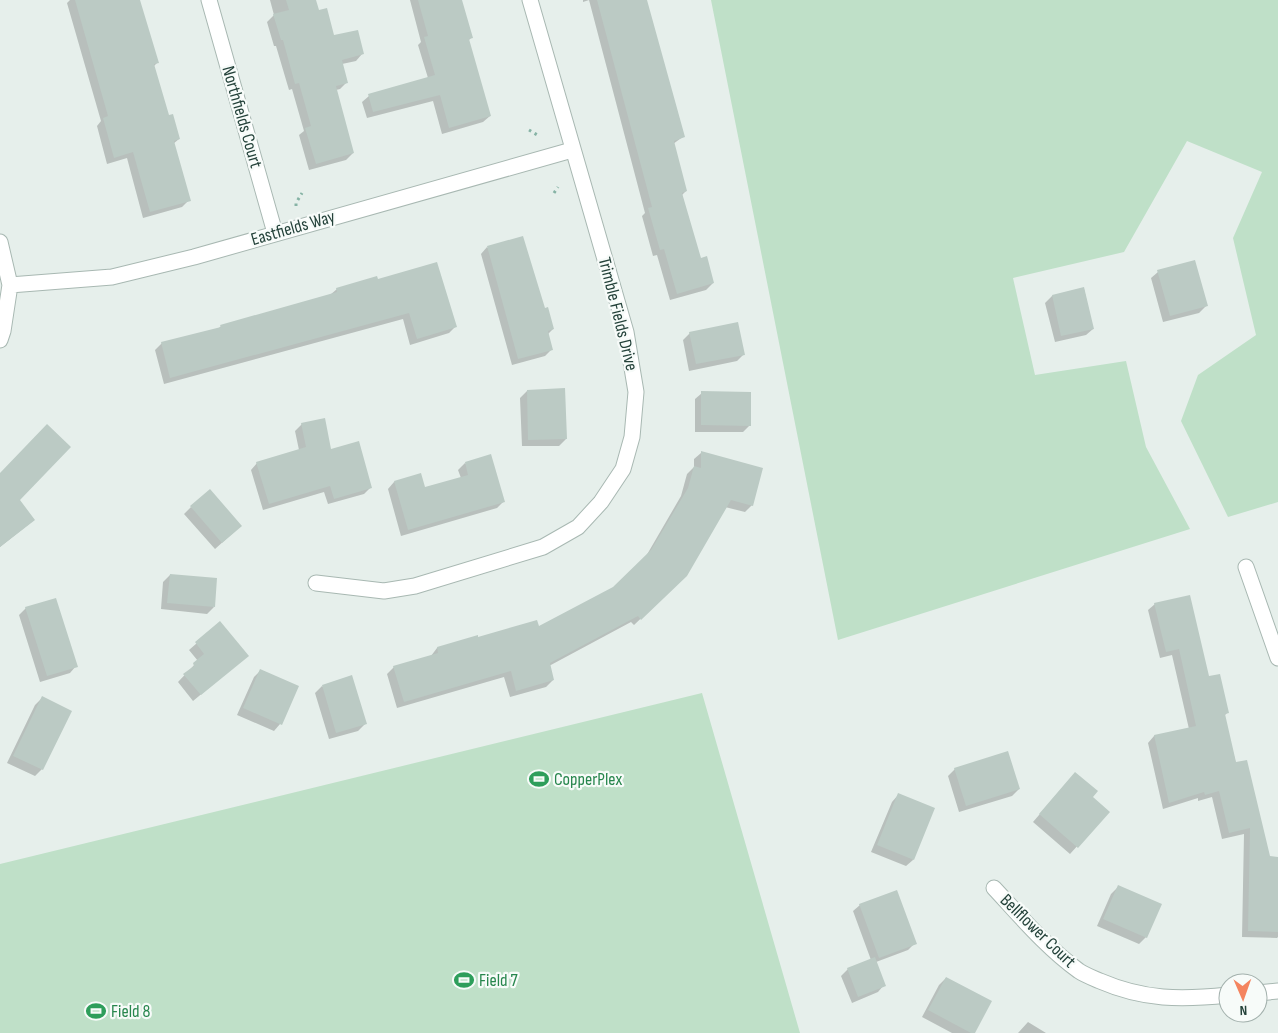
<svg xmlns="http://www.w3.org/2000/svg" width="1278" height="1033" viewBox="0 0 1278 1033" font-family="'Sofia Sans Condensed',sans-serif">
  <rect width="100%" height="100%" fill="#e6efeb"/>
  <path fill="#bfe0c8" d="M 711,0 L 1278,0 L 1278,502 L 1228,517 L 1181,421 L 1198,375 L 1256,335 L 1233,238 L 1262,172 L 1187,141 L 1124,252 L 1013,278 L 1035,375 L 1126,361 L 1146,447 L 1190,529 L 838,640 Z
    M 702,693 L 800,1033 L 0,1033 L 0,864 Z"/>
  <path fill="#0003" d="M 70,0 L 139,0 L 157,63 L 153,67 L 168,117 L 179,139 L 173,144 L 189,200 L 182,207 L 143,218 L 127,158 L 107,164 L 97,126 L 101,121 L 67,3 Z
    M 270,0 L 315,0 L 318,11 L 333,37 L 362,54 L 356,61 L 342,64 L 347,82 L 340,89 L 336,90 L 353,153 L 346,160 L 309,170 L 299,135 L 304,131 L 292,89 L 289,90 L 276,46 L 274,46 L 267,22 L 274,15 Z
    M 410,0 L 461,0 L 472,37 L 468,41 L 490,116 L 483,122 L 442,134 L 433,101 L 367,118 L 362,102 L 369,96 L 428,78 L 418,45 L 421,42 Z
    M 583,0 L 646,0 L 684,136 L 673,144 L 686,191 L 682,195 L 700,259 L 713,283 L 706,290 L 670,300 L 657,255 L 653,256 L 642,216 L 645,213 L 589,0 L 583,2 Z
    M 487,247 L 544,310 L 553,329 L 548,334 L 552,349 L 545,356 L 512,365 L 481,254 Z
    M 1158,272 L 1206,306 L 1199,313 L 1163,322 L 1151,278 Z
    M 377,281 L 455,327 L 449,333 L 410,345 L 403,319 L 164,384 L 155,350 L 162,343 L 218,329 L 221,326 L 330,295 L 337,289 Z
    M 1084,289 L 1093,329 L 1086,335 L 1055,342 L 1045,303 L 1052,296 Z
    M 690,333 L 744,354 L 737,361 L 689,371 L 683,340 Z
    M 527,391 L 566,439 L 559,446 L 522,446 L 520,398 Z
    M 702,393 L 750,425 L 743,432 L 695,432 L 695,399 Z
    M 302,424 L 370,488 L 364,494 L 328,504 L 324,492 L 263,510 L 251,470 L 257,463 L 299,450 L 295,431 Z
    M 701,453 L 752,505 L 745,512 L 725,507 L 678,583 L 634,625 L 631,622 L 549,666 L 553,680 L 546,687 L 510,697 L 504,677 L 397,708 L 387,674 L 394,667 L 431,656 L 437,648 L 478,638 L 538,628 L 614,588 L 645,558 L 681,496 L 687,474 L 694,467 L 694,459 Z
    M 465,463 L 504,501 L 497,508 L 401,536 L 388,489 L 394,482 L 424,488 L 461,478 L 458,470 Z
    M 0,492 L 18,500 L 34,520 L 0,547 Z
    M 191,507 L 234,532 L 215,549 L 184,514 Z
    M 170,575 L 214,607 L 207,614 L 161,609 L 163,582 Z
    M 1155,604 L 1209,678 L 1227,713 L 1224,716 L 1236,764 L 1269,858 L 1278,858 L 1278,937 L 1277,938 L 1242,937 L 1244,834 L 1222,839 L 1212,797 L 1198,801 L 1198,798 L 1163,809 L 1148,743 L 1154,736 L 1189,729 L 1172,655 L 1160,658 L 1148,610 Z
    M 26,608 L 76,666 L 70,673 L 40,682 L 19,615 Z
    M 220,623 L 240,662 L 193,701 L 178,682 L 198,661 L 189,650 Z
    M 261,670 L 280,724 L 274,731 L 237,715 L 254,677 Z
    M 322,686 L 365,724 L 358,731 L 329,739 L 315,693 Z
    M 42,698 L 42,769 L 35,776 L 7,763 L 35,705 Z
    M 955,769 L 1019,789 L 1012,796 L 959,812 L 948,776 Z
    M 1069,780 L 1108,812 L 1070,854 L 1033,822 Z
    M 898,795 L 913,860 L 906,866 L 871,852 L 892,802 Z
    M 1118,887 L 1146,937 L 1139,944 L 1097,926 L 1111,894 Z
    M 860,905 L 915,943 L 908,950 L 876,962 L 884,985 L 878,992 L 852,1003 L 841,976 L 848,969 L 871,960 L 853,911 Z
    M 946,978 L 974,1033 L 952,1033 L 922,1017 L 939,985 Z
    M 1028,1022 L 1046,1033 L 1018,1033 Z"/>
  <path fill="#bbcac4" d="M 75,0 L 140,0 L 159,63 L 154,64 L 169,115 L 173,114 L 180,139 L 174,141 L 191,201 L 150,212 L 133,152 L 114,158 L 103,118 L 108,116 Z
    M 286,0 L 316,0 L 319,10 L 327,8 L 334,35 L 358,30 L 364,54 L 342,60 L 348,83 L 336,86 L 354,153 L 316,164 L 305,128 L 311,126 L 299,83 L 295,84 L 283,40 L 281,40 L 273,14 L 289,10 Z
    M 418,0 L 462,0 L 473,38 L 469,39 L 491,116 L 449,128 L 440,95 L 373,112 L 368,94 L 435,75 L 424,37 L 428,36 Z
    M 597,0 L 647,0 L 685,137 L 674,141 L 687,191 L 682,193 L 701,258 L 707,256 L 714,283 L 677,294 L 664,249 L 660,250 L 648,208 L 652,207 Z
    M 523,236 L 545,308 L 548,307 L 554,329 L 548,331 L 553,350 L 518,359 L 487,246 Z
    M 1195,260 L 1208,306 L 1170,316 L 1157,270 Z
    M 437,262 L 457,327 L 417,339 L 409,313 L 170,378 L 161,342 L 221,327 L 220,325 L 337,292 L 336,288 L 377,276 L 378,279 Z
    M 1084,287 L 1094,329 L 1061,336 L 1052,295 Z
    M 738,322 L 745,355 L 696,364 L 689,332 Z
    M 565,388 L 567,439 L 528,440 L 527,390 Z
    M 701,391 L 751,392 L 751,426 L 701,425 Z
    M 325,418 L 331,449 L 359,441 L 372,488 L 334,499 L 330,486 L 269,504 L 256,462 L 306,447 L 301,423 Z
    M 47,424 L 71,447 L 20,500 L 35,520 L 0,547 L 0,473 Z
    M 701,451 L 763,468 L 753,506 L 731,500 L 687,576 L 641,620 L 638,616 L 550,663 L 554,680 L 516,691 L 511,671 L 404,702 L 393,666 L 438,653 L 437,647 L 478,635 L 478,637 L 537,620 L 539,626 L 613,587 L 651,550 L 688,488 L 694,466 L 701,468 Z
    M 491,454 L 505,502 L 408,530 L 394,481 L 421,473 L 425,487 L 468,475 L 465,462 Z
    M 210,489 L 242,526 L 222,543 L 190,506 Z
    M 170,574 L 217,578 L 215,607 L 167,603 Z
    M 1190,595 L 1209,676 L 1220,674 L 1229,713 L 1225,714 L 1236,762 L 1247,760 L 1270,856 L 1278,857 L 1278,932 L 1248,931 L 1250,828 L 1229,833 L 1219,791 L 1205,795 L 1204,792 L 1169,803 L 1154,735 L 1196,726 L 1179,649 L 1166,652 L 1154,603 Z
    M 56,598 L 78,667 L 47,676 L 25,607 Z
    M 220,621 L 249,656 L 201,695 L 183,674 L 194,666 L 193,663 L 204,654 L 195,642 Z
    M 260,669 L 299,686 L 282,725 L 243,708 Z
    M 352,675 L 367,724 L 336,733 L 322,685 Z
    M 42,696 L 72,711 L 43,770 L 13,756 Z
    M 1008,751 L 1020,789 L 966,806 L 954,768 Z
    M 1075,772 L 1098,791 L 1093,797 L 1110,812 L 1078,848 L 1039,814 Z
    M 898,793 L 935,808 L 914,860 L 877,845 Z
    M 1118,885 L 1162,904 L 1147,938 L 1103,919 Z
    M 897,890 L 917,944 L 879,958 L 859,904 Z
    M 875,957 L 886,986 L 858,997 L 847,968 Z
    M 946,977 L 992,1001 L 975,1033 L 971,1033 L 928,1010 Z"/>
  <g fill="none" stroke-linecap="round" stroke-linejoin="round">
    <defs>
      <path id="minor" d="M 209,0 L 275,233
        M 0,242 L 10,285 L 3,331 L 0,340
        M 10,285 L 112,277 L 194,257 L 572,150
        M 1246,567 L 1278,658
        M 316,583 L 384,591 L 415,586 L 543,547 L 578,527 L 601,502 L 623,469 L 632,437 L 636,392 L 626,332 L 530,0
        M 994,888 C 1021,917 1047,948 1079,971 C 1085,975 1093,978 1100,981 C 1144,1000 1181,1000 1228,995
        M 1258,993 L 1278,991"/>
    </defs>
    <use href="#minor" stroke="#a8b8b2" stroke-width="17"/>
    <path stroke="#86b3a5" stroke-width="3" stroke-dasharray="2.5 4" stroke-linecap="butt" d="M 529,130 L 539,136
      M 554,193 L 558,187
      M 296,206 L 296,203 L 302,193"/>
    <use href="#minor" stroke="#fff" stroke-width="15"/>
  </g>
  <defs>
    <symbol id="stadium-bare" viewBox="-9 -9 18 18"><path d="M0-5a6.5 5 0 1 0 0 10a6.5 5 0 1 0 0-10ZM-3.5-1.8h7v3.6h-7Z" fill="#2e9e5b" stroke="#f7fbf9" stroke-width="2.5" paint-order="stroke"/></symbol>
  </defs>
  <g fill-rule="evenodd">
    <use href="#stadium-bare" x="525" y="765" width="28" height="28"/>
    <use href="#stadium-bare" x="450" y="966" width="28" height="28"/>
    <use href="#stadium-bare" x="82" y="997" width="28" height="28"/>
  </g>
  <g text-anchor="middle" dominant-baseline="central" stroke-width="4.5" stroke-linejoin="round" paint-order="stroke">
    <g font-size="18" fill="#24423a" stroke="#f7fbf9">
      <text transform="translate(242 117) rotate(74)">Northfields Court</text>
      <text transform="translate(293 228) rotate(-16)">Eastfields Way</text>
      <text transform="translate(618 314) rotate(76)">Trimble Fields Drive</text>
      <text transform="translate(1038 931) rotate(44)">Bellflower Court</text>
    </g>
    <g font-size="18" fill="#27864d" stroke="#f7fbf9" text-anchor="start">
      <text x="554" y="779">CopperPlex</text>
      <text x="479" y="980">Field 7</text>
      <text x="111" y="1011">Field 8</text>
    </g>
  </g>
  <g transform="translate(1243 998) rotate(178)"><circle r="24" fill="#f7fbf9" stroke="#a3b1ad"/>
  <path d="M0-4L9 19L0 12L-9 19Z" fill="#f4845f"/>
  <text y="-8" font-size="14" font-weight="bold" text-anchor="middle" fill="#24423a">N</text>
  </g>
</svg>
